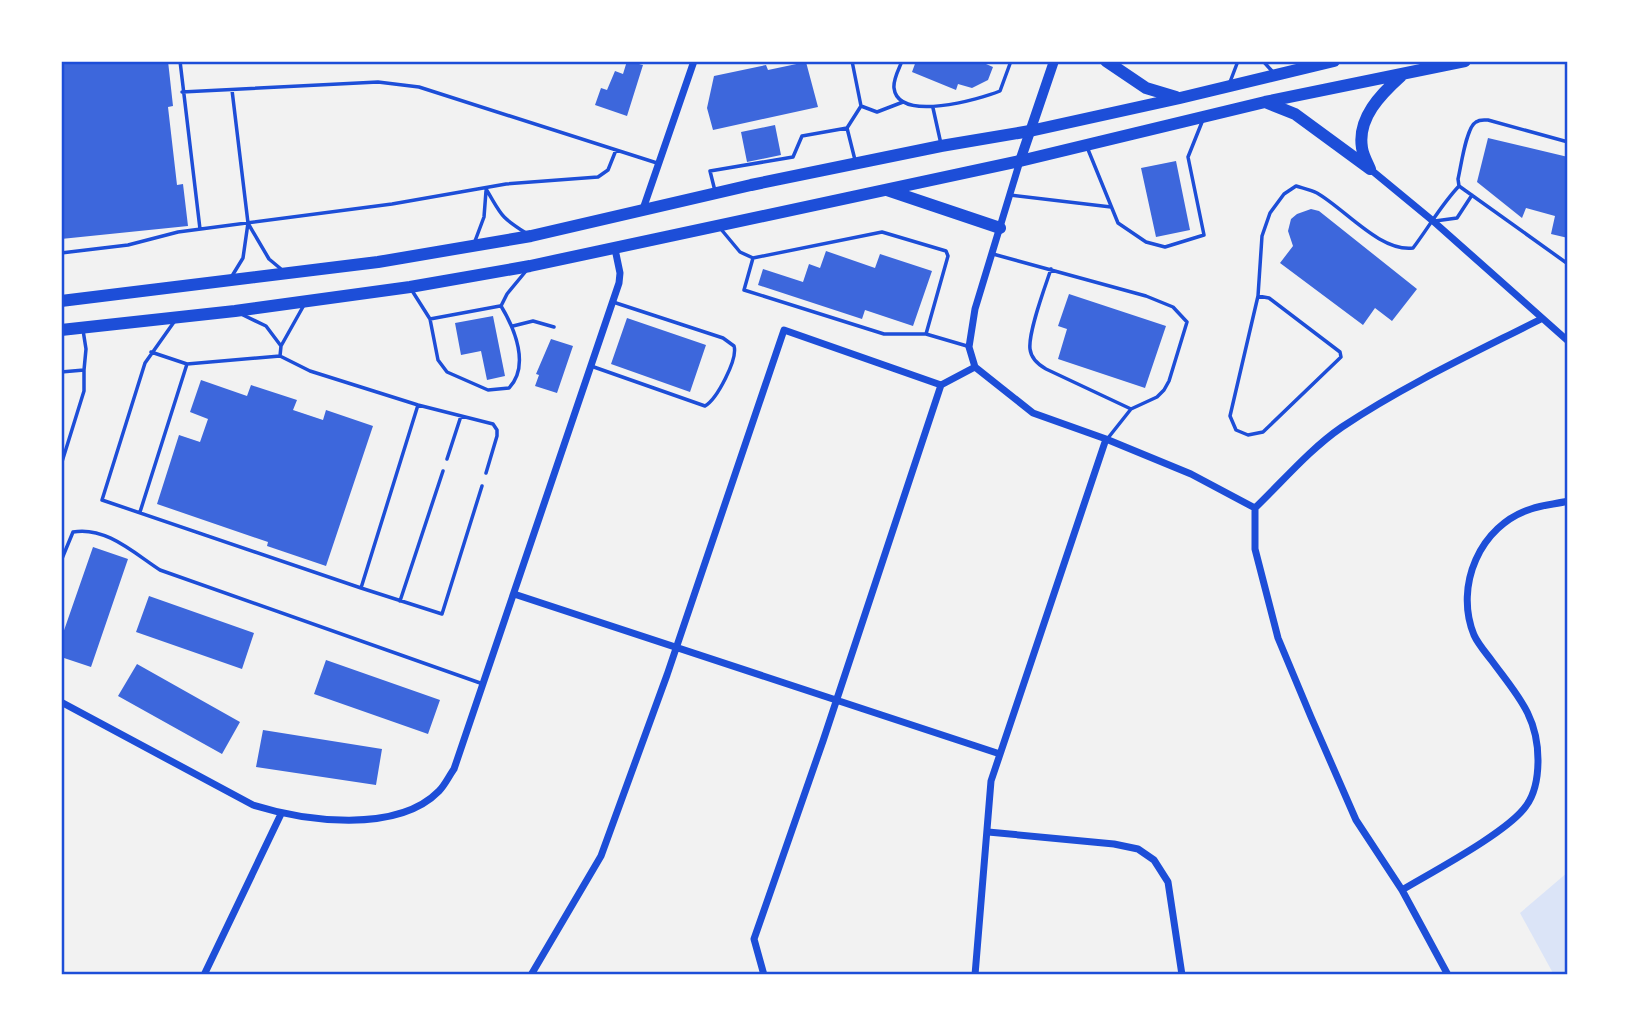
<svg xmlns="http://www.w3.org/2000/svg" width="1629" height="1036" viewBox="0 0 1629 1036" font-family="'Fira Sans Condensed',sans-serif">
  <rect width="100%" height="100%" fill="#f2f2f2"/>
  <path fill="#dbe4f7" d="M 1568,872 L 1568,975 L 1554,975 L 1520,913 Z"/>
  <path fill="#3d67dc" d="M 61,61 L 168,61 L 173,106 L 168,107 L 177,185 L 183,184 L 188,226 L 61,239 Z
    M 627,61 L 643,65 L 627,116 L 595,105 L 601,88 L 607,90 L 615,71 L 623,74 Z
    M 916,61 L 987,61 L 986,64 L 993,67 L 988,80 L 972,88 L 958,84 L 956,90 L 912,72 Z
    M 806,62 L 818,107 L 713,130 L 707,108 L 714,76 L 766,65 L 768,70 Z
    M 775,125 L 781,155 L 747,162 L 741,132 Z
    M 1488,138 L 1568,157 L 1568,238 L 1551,234 L 1555,216 L 1526,208 L 1522,218 L 1477,182 Z
    M 1176,161 L 1190,230 L 1156,237 L 1141,168 Z
    M 1311,209 L 1319,211 L 1417,289 L 1392,321 L 1375,308 L 1363,325 L 1280,263 L 1293,246 L 1288,231 L 1291,219 L 1297,214 Z
    M 826,251 L 875,268 L 880,254 L 932,271 L 913,326 L 865,310 L 862,319 L 758,285 L 763,269 L 803,282 L 809,264 L 820,268 Z
    M 1069,294 L 1166,326 L 1145,388 L 1058,359 L 1067,329 L 1058,326 Z
    M 493,316 L 505,376 L 487,380 L 481,351 L 461,355 L 455,323 Z
    M 627,318 L 706,345 L 690,392 L 611,364 Z
    M 551,339 L 573,346 L 557,393 L 535,386 L 539,375 L 536,374 Z
    M 201,380 L 247,396 L 251,385 L 297,400 L 293,410 L 323,420 L 326,410 L 373,426 L 326,566 L 267,546 L 268,542 L 157,504 L 179,435 L 200,442 L 208,419 L 190,412 Z
    M 93,547 L 128,559 L 91,667 L 61,657 L 61,639 Z
    M 149,596 L 254,633 L 242,669 L 136,632 Z
    M 326,660 L 440,700 L 428,734 L 314,694 Z
    M 137,664 L 240,722 L 222,754 L 118,696 Z
    M 263,730 L 382,749 L 376,785 L 256,767 Z"/>
  <g fill="none" stroke-linecap="round" stroke-linejoin="round">
    <path stroke="#1d4ed8" stroke-width="3.5" d="M 180,61 L 200,229
      M 852,61 L 861,106 L 877,112 L 903,102
      M 902,61 C 899,69 893,79 894,88 C 898,123 980,99 1000,91 L 1011,61
      M 1263,61 L 1272,71
      M 1230,82 L 1238,61
      M 182,92 L 378,82 L 419,87 L 657,163
      M 933,108 L 941,144
      M 847,128 L 855,160
      M 1087,147 L 1118,223 L 1146,242 L 1165,247 L 1204,235 L 1188,157 L 1202,122
      M 1459,186 L 1568,264
      M 486,189 C 502,215 499,216 526,233
      M 715,191 L 710,171 L 793,157 L 802,136 L 847,128 L 861,106
      M 1010,195 L 1111,207
      M 1435,221 L 1457,218 L 1472,195
      M 249,225 L 269,259 L 281,269
      M 720,228 L 740,252 L 753,258 L 882,232 L 946,251 L 948,256 L 926,334 L 967,346
      M 475,241 L 484,217 L 486,191
      M 61,253 L 128,245 L 178,232 L 392,204 L 506,184 L 598,177 L 608,170 L 616,150
      M 993,254 L 1146,296 L 1173,307 L 1187,322 L 1169,381 L 1164,390 L 1157,397 L 1131,409 L 1108,438
      M 753,258 L 744,290 L 884,334 L 926,334
      M 1051,269 C 1045,287 1028,332 1030,349 C 1031,358 1039,365 1046,369 L 1131,409
      M 232,276 L 243,258 L 248,223 L 232,90
      M 411,289 L 430,319 L 438,360 L 447,372 L 488,390 L 509,388 C 530,366 515,329 501,306
      M 1258,296 L 1269,298 L 1340,352 L 1341,357 L 1263,432 L 1248,435 L 1236,430 L 1230,416 L 1258,296 L 1262,236 L 1270,213 L 1284,194 L 1296,186 C 1302,188 1311,190 1317,193 C 1345,209 1380,252 1413,248 C 1429,227 1441,205 1459,186 L 1458,179 C 1461,167 1466,127 1476,122 C 1480,119 1484,120 1488,120 L 1568,142
      M 501,306 L 507,294 L 526,271
      M 243,315 L 266,326 L 281,346 L 304,305
      M 430,319 L 500,306
      M 174,322 L 145,363 L 102,500 L 361,588 L 418,405
      M 513,326 L 533,321 L 554,327
      M 281,346 L 280,356 L 310,371 L 418,405 L 493,424 L 497,430 L 497,436 L 486,473
      M 151,352 L 187,364 L 280,356
      M 591,366 L 705,406 C 717,399 738,359 734,346 L 723,338 L 613,302
      M 61,372 L 84,370 L 86,349 L 83,330
      M 447,459 L 461,416
      M 61,465 L 84,391 L 84,370
      M 140,512 L 187,364
      M 61,561 L 73,532 C 106,526 135,554 160,570 L 483,684
      M 361,588 L 442,614 L 482,486
      M 400,601 L 443,471"/>
    <path stroke="#1d4ed8" stroke-width="7" d="M 1370,169 L 1433,221 L 1568,341
      M 643,209 L 694,61
      M 975,367 L 969,347 L 975,309 L 1020,161
      M 1255,508 L 1255,549 L 1278,638 L 1311,717 L 1356,820 L 1402,890 L 1448,975
      M 1255,508 C 1283,481 1310,449 1342,427 C 1405,385 1474,353 1541,319
      M 514,594 L 1000,754
      M 61,702 L 253,805 C 304,821 397,834 439,791 C 445,785 449,776 454,769 L 619,283 L 620,273 L 615,249
      M 988,832 L 1114,844 L 1138,849 L 1154,860 L 1168,882 L 1182,975
      M 1402,890 C 1432,872 1508,832 1526,806 C 1535,794 1538,775 1538,760 C 1538,716 1517,695 1492,661 C 1486,653 1478,644 1474,635 C 1454,586 1480,525 1531,509 C 1543,505 1556,504 1568,501
      M 204,975 L 281,814
      M 531,975 L 601,856 L 667,675 L 784,330 L 941,385 L 975,367 L 1033,413 L 1106,439 L 1191,474 L 1255,508
      M 764,975 L 754,939 L 823,741 L 941,385
      M 975,975 L 991,781 L 1106,439"/>
    <path stroke="#1d4ed8" stroke-width="10" d="M 1020,161 L 1054,61"/>
    <path stroke="#1d4ed8" stroke-width="12" d="M 1106,61 L 1146,88 L 1176,97
      M 1265,102 L 1295,114 L 1370,169
      M 1370,169 C 1367,162 1363,155 1362,148 C 1357,118 1381,94 1401,76
      M 887,190 L 1000,228
      M 61,301 L 378,262 L 531,236 L 751,185 L 941,146 L 1030,131 L 1180,98 L 1334,61
      M 61,330 L 235,311 L 410,287 L 530,266 L 1020,161 L 1265,102 L 1465,61"/>
  </g>
  <rect width="1629" height="1036" fill="none" stroke="#ffffff" stroke-width="126"/>
  <rect x="63" y="63" width="1503" height="910" fill="none" stroke="#1d4ed8" stroke-width="2.5"/>
</svg>
